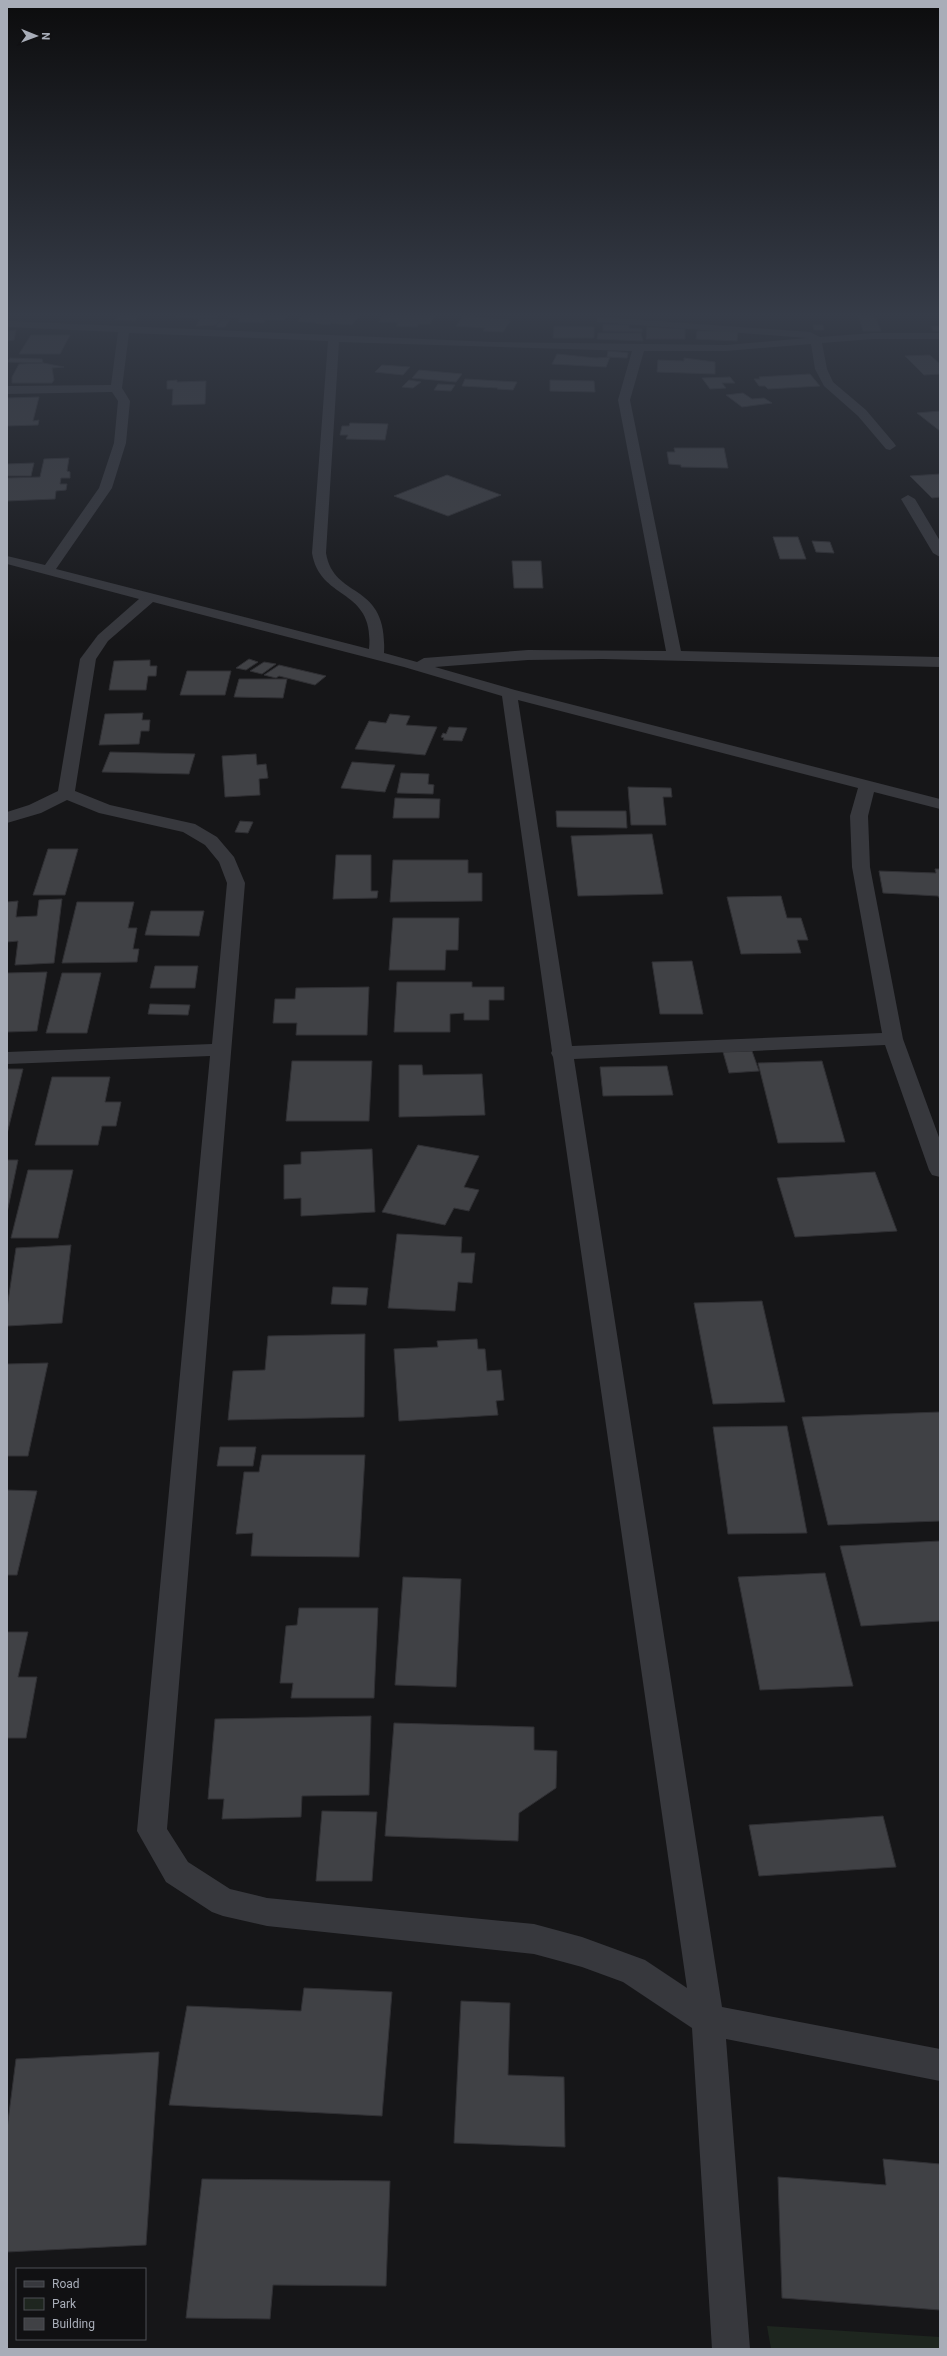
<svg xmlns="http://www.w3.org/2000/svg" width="947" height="2356" viewBox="0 0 947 2356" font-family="Roboto,sans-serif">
  <rect width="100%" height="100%" fill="#161618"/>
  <path fill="#1e261f" d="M 767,2326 L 940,2337 L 940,2349 L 771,2349 Z"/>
  <path fill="#404145" stroke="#303034" d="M 219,313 L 215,318 L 200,319 L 161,314 Z
    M 231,313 L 283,313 L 288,314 L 284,320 L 266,319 L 263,323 L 238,322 L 240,318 L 228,317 Z
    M 305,313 L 360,313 L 352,325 L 331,323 L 330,325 L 298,321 Z
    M 384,313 L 436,313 L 430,324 L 419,324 L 417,327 L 396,326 L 398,323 L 379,322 Z
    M 119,315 L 139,315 L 135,321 L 115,320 Z
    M 858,315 L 873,315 L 874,318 L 876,318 L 881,331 L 863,331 Z
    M 463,316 L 511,320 L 503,332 L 483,331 L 485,328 L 456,326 Z
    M 200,319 L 220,320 L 216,325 L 196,326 Z
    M 221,320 L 230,320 L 225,327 L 216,327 Z
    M 603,324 L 629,325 L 629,328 L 642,329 L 642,332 L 603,331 Z
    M 813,325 L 823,325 L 824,330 L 814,330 Z
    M 554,326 L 594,327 L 594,338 L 553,338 Z
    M 931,326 L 940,326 L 940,331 L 933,331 Z
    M 647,327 L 685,329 L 685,339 L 646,339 Z
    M 16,330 L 14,340 L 7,341 L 7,331 Z
    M 697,331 L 738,331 L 737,341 L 696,339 Z
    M 598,333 L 641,333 L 643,341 L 597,339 Z
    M 31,335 L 70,335 L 60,354 L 19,354 Z
    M 608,351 L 620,352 L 628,353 L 627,358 L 607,357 Z
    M 557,354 L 596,358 L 610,357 L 606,367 L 552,364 Z
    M 930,355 L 940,364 L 940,374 L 924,375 L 905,356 Z
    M 10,358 L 42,359 L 43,363 L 7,362 Z
    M 684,358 L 715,362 L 715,374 L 657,372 L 658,360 L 684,361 Z
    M 43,363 L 64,367 L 52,368 L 54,380 L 52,383 L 12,383 L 12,377 L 19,364 Z
    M 382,365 L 410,367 L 403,375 L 375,372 Z
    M 419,370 L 462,374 L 456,382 L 412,378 Z
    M 810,374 L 820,386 L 768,389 L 765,386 L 759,386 L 754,379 L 760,379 L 759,377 Z
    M 730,377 L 735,383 L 722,383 L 726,388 L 710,389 L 702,378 Z
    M 465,379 L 517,382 L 513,390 L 497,389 L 498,388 L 462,386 Z
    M 177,380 L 177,382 L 206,381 L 205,404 L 172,405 L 173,389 L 167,389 L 167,381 Z
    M 409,380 L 421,382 L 413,388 L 402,387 Z
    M 550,380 L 594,381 L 595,392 L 550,391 Z
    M 438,384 L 455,385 L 451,391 L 434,390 Z
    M 743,393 L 752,399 L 764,398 L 772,403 L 742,407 L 726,395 Z
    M 39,397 L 33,421 L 39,420 L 38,425 L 7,426 L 7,398 Z
    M 940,411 L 940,431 L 917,413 Z
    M 350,423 L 388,424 L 385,440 L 346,439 L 348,435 L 340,435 L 342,426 L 349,426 Z
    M 674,448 L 724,448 L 728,468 L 681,467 L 681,465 L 669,464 L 667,452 L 675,452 Z
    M 69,458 L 67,471 L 70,472 L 70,478 L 61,478 L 60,484 L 67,484 L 66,490 L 56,491 L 55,499 L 7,501 L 7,478 L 40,477 L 44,459 Z
    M 34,463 L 31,476 L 7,476 L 7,464 Z
    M 940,474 L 940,497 L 932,498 L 910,476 Z
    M 447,475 L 501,495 L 448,516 L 394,496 Z
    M 773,537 L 798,537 L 806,559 L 780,559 Z
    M 812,541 L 830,542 L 834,553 L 816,552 Z
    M 512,561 L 541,561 L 543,588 L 514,588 Z
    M 249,659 L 258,662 L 246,670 L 236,668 Z
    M 150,660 L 150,666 L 157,666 L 156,676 L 148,676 L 146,690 L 109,690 L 114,661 Z
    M 264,662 L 276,664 L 262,674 L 250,671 Z
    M 279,665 L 326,676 L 315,685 L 279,676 L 276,678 L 264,675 Z
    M 187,671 L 231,671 L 225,695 L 180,695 Z
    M 239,679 L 287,679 L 283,698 L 234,697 Z
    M 143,713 L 142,720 L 150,720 L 149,731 L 141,731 L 139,744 L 99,745 L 105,714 Z
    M 390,714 L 410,716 L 406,725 L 437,727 L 425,755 L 355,749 L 369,721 L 386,723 Z
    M 449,727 L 467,728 L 462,741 L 443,740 L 444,738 L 441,737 L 443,733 L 446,734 Z
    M 110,752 L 195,754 L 189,774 L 102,772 Z
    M 256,754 L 257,765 L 266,764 L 268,778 L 259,779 L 260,795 L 225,797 L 222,756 Z
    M 352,762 L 395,765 L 385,792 L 341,788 Z
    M 401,773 L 429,774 L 428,784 L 434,785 L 433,794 L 397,793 Z
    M 628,787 L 671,788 L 672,797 L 663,797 L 666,825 L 631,825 Z
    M 395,798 L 440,799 L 439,818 L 393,818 Z
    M 556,811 L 626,811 L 627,828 L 557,827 Z
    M 240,821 L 253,822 L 248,833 L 235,832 Z
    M 652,834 L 663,894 L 578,896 L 571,836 Z
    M 48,849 L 78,849 L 65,895 L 33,895 Z
    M 336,855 L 371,855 L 371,891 L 378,891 L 377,898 L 333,899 Z
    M 393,860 L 468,860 L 468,873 L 482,873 L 482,901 L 390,902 Z
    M 935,869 L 940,869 L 940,899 L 938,896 L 883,893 L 879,871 L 936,873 Z
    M 781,896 L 787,918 L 801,918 L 808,940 L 797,940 L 801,953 L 741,954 L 727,897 Z
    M 62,899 L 54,963 L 15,965 L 18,941 L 7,942 L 7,902 L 18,901 L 16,917 L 37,916 L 39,900 Z
    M 77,902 L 134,902 L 128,928 L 137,928 L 133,949 L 139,949 L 137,962 L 62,963 Z
    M 151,911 L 204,911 L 199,936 L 145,935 Z
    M 393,918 L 459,918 L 458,950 L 446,950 L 445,970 L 389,970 Z
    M 692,961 L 703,1014 L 660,1014 L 652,962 Z
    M 155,966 L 198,966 L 195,988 L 150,988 Z
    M 47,972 L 37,1031 L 7,1032 L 7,973 Z
    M 62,973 L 101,973 L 87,1033 L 46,1033 Z
    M 397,982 L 472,982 L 472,987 L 504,987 L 504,1000 L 489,1000 L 489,1020 L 464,1020 L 464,1013 L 450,1014 L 450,1032 L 394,1032 Z
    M 369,987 L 367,1035 L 296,1035 L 297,1023 L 273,1023 L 275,999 L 295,999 L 296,988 Z
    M 150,1004 L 190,1005 L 188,1015 L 148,1014 Z
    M 752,1051 L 759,1071 L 729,1073 L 723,1052 Z
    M 292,1061 L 372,1061 L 369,1121 L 286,1121 Z
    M 822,1061 L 845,1142 L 778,1143 L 758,1063 Z
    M 399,1065 L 422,1065 L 423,1075 L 482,1074 L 485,1115 L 399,1117 Z
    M 667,1066 L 673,1095 L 603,1096 L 600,1067 Z
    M 7,1069 L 23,1069 L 7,1134 Z
    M 52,1077 L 110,1077 L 105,1102 L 121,1102 L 116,1126 L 102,1126 L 98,1145 L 35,1145 Z
    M 418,1145 L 479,1156 L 464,1187 L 479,1190 L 469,1211 L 454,1208 L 445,1225 L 382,1212 Z
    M 372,1149 L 375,1212 L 301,1216 L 301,1198 L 284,1199 L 284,1165 L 301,1164 L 301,1152 Z
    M 7,1160 L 18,1160 L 7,1213 Z
    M 28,1170 L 73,1170 L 58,1238 L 11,1238 Z
    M 875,1172 L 897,1231 L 795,1237 L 777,1178 Z
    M 397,1234 L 462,1237 L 461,1253 L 475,1253 L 472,1283 L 458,1282 L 455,1311 L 388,1308 Z
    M 71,1245 L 62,1323 L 7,1326 L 7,1308 L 16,1248 Z
    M 333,1287 L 368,1288 L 366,1305 L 331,1304 Z
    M 762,1301 L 785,1402 L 713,1404 L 694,1303 Z
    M 365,1334 L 364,1417 L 228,1420 L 233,1371 L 265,1370 L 268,1336 Z
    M 477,1339 L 478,1349 L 485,1349 L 487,1371 L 501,1370 L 504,1400 L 496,1401 L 498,1415 L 399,1421 L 394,1349 L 438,1347 L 437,1341 Z
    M 48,1363 L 28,1456 L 7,1456 L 7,1364 Z
    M 940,1412 L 940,1521 L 828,1525 L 802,1417 Z
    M 787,1426 L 807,1533 L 728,1534 L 713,1427 Z
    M 220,1447 L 256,1447 L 253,1466 L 217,1466 Z
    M 262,1455 L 365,1455 L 359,1557 L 251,1556 L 253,1533 L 236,1534 L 244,1472 L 259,1472 Z
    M 7,1490 L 37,1491 L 17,1575 L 7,1575 Z
    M 940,1541 L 940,1621 L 861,1626 L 840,1546 Z
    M 825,1573 L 853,1686 L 760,1690 L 738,1577 Z
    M 403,1577 L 461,1579 L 456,1687 L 395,1685 Z
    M 299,1608 L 378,1608 L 374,1698 L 291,1698 L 293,1683 L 280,1683 L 286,1626 L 297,1625 Z
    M 7,1632 L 28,1632 L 18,1677 L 37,1677 L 26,1738 L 7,1738 Z
    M 371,1716 L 369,1795 L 302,1796 L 301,1817 L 222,1819 L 224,1799 L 208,1799 L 215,1719 Z
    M 394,1723 L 534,1727 L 534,1750 L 557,1751 L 556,1788 L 519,1813 L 518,1841 L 385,1836 Z
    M 322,1811 L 377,1812 L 372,1881 L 316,1881 Z
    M 883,1816 L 896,1867 L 759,1876 L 749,1825 Z
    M 304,1988 L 392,1992 L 382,2116 L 169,2105 L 187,2006 L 301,2011 Z
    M 461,2001 L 510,2003 L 508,2075 L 564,2077 L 565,2147 L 454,2143 Z
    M 159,2052 L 146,2245 L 7,2252 L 7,2129 L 16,2059 Z
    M 883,2159 L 940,2164 L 940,2310 L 782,2298 L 778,2177 L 886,2185 Z
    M 202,2179 L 390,2181 L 386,2286 L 273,2285 L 270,2319 L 186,2318 Z"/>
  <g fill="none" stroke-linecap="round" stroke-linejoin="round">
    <path fill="#37383d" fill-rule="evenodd" d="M 601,317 L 810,332 L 820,337 L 873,333 L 940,333 L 940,339 L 873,339 L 822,343 L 827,369 L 833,382 L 866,410 L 894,443 L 896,446 L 890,450 L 886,449 L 858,416 L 824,386 L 815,369 L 811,344 L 726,351 L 644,351 L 630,400 L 681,651 L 940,657 L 940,667 L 602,659 L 528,660 L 435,667 L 515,690 L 940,799 L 940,809 L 874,792 L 868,816 L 870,867 L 903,1039 L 940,1140 L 940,1177 L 932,1175 L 929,1170 L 885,1045 L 574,1059 L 722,2007 L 940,2049 L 940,2081 L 726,2039 L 750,2349 L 712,2349 L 692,2028 L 623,1982 L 582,1967 L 534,1954 L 267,1926 L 223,1916 L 212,1912 L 166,1882 L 137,1831 L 210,1056 L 7,1064 L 7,1052 L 212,1044 L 227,883 L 219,862 L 205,845 L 183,832 L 99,813 L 67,800 L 41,813 L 7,823 L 7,812 L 29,805 L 58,791 L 80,659 L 98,635 L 139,599 L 7,564 L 7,556 L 45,565 L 99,488 L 114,443 L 118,401 L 112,392 L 7,394 L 7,386 L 111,385 L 118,332 L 7,327 L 7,321 L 494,342 L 726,345 L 807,338 L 597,322 L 597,318 ZM 129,333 L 328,341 L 312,553 C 320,602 375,587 369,649 L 56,569 L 112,488 L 126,443 L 130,401 L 122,388 ZM 339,342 L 632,351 L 618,400 L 666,651 L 528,650 L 424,658 L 417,662 L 384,653 C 388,580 334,601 326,553 ZM 153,602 L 404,667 L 502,696 L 552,1051 L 551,1053 L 553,1057 L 687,1988 L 645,1960 L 582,1937 L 534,1924 L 267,1898 L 230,1889 L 188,1862 L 167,1829 L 245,883 L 234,857 L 217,837 L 195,824 L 110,805 L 75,791 L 96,659 L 108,641 ZM 518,700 L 858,788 L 850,816 L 852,867 L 882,1033 L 572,1046 Z
      M 908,495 L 915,499 L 940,541 L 940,557 L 933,553 L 901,499 Z"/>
  </g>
  <linearGradient id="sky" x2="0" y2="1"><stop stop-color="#0c0c0d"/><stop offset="0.49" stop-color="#363c48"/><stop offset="1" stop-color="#363c48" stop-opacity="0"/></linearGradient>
  <rect width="947" height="643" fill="url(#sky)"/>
  <rect width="947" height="2356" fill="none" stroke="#a8adb8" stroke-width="16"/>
  <rect x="16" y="2268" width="130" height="72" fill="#111113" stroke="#4d4f55"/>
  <rect x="24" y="2281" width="20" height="6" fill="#37383d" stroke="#4d4f55"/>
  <text x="52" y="2288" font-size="12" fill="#a8adb8">Road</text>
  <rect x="24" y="2298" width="20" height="12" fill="#1e261f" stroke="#4d4f55"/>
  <text x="52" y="2308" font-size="12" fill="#a8adb8">Park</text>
  <rect x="24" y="2318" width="20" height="12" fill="#404145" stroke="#4d4f55"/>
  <text x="52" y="2328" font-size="12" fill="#a8adb8">Building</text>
  <g transform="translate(36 36) rotate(91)" stroke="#111113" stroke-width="3" paint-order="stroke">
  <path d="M0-3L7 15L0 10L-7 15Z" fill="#a8adb8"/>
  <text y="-6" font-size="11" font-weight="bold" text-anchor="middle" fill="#a8adb8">N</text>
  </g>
</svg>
